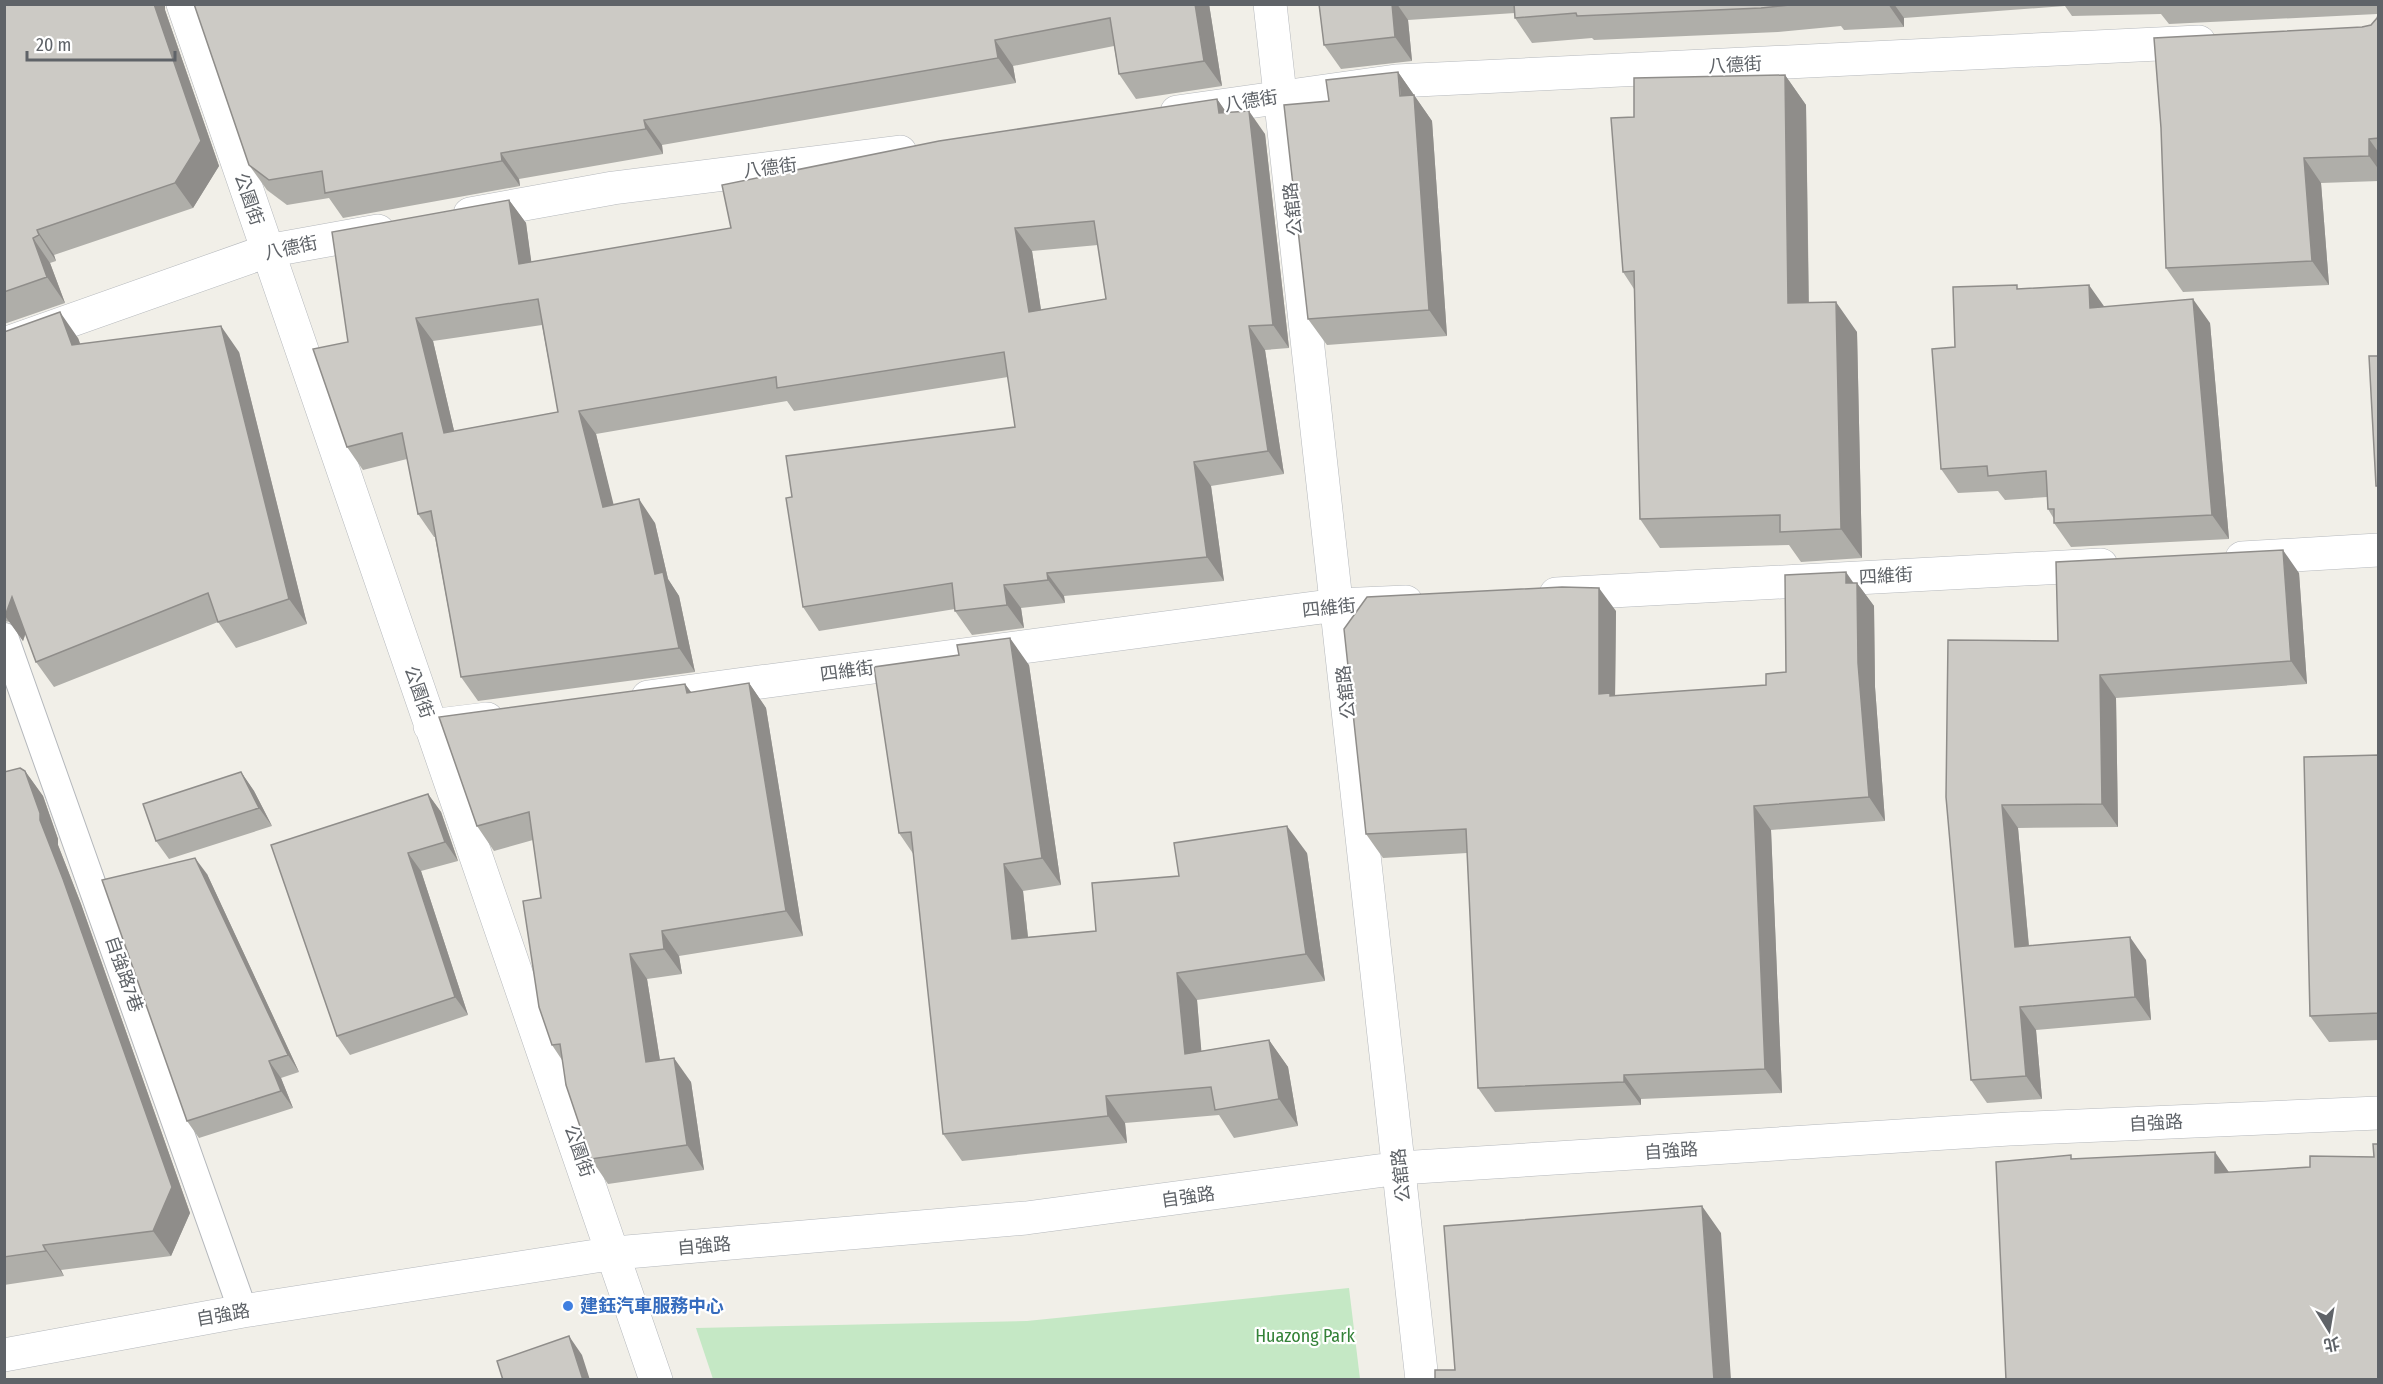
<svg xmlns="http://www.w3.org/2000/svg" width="2383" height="1384" viewBox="0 0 2383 1384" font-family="'Fira Sans Condensed','Noto Sans TC',sans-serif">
  <rect width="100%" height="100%" fill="#f1efe8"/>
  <path fill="#c5e8c5" d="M 1349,1288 L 1360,1379 L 713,1379 L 696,1328 L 1027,1321 Z"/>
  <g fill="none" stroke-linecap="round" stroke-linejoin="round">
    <defs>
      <path id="lane" d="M 4,637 L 243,1311"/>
      <path id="street" d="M 183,4 L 656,1380
        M 1270,4 L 1422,1380
        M 1177,112 L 1396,81 L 2199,42
        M 470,214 L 613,188 L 900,152
        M 4,344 L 267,251 L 378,231
        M 2242,558 L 2378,550
        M 1556,594 L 2101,565
        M 648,697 L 1337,605 L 1406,602
        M 430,726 L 487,719
        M 4,1355 L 243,1311 L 615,1253 L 1026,1218 L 1400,1168 L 2009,1129 L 2378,1113"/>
    </defs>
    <use href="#lane" stroke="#b5b8bc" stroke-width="30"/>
    <use href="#street" stroke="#b5b8bc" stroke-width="34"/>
    <use href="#lane" stroke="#fff" stroke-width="28"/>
    <use href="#street" stroke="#fff" stroke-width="33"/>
  </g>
  <path fill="#afaea9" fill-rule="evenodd" d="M 4,4 L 165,10 L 219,166 L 193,208 L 54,255 L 56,261 L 50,263 L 65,303 L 4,324 Z
    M 194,4 L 1209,4 L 1222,86 L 1136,99 L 1119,74 L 1114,46 L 1013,66 L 1016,83 L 662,145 L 663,154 L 519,179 L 520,186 L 343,218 L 329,198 L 287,205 L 267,190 L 249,165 Z
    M 1319,4 L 2379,4 L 2379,181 L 2321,183 L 2329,285 L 2183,292 L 2166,268 L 2362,27 L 2371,25 L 2377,18 L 2378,14 L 2377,14 L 2169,24 L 2161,14 L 2072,16 L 2065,6 L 1904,18 L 1904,27 L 1844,30 L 1841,26 L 1778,32 L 1594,40 L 1592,38 L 1532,43 L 1515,18 L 1515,13 L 1408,20 L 1412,61 L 1341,69 L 1324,45 Z
    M 1398,72 L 1432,121 L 1447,336 L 1327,345 L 1308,319 L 1329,101 Z
    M 1785,75 L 1806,105 L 1809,303 L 1857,332 L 1862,558 L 1801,562 L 1789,545 L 1660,548 L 1640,519 L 1634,289 L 1623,272 L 1634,117 Z
    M 1217,99 L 1226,112 L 1265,134 L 1289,348 L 1265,350 L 1284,474 L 1211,486 L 1224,581 L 1064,596 L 1065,603 L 1021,608 L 1024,628 L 972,635 L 955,611 L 955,609 L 819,631 L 803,607 L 792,497 L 1015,427 L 1008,377 L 794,411 L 787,401 L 596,434 L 613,505 L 655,523 L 668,579 L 679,596 L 695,672 L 478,701 L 461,677 L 435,537 L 434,537 L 418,514 L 407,459 L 363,470 L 347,447 L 348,342 L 509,200 L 526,223 L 531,262 L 731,228 ZM 1098,245 L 1106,299 L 1041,310 L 1032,251 ZM 542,325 L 558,412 L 454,431 L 433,341 Z
    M 2020,289 L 2104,307 L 2210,323 L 2229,539 L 2071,547 L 2054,523 L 2054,519 L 2048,509 L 2047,497 L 2005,500 L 1998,491 L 1958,493 L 1941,469 L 1955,347 Z
    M 4,332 L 78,338 L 80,344 L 239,352 L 307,624 L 236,648 L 218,622 L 54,687 L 36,662 L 26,633 L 23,641 L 10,622 L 4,621 Z
    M 2299,573 L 2307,684 L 2116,698 L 2118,827 L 2018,828 L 2029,946 L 2146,960 L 2151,1020 L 2036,1030 L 2042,1099 L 1987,1103 L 1971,1080 L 1946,797 L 2058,641 Z
    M 1853,583 L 1857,583 L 1874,606 L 1875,687 L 1885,821 L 1771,830 L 1782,1093 L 1641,1099 L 1641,1105 L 1495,1112 L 1478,1088 L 1467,853 L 1383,858 L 1366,834 L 1616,611 L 1615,696 L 1766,685 L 1786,672 Z
    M 1029,665 L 1061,885 L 1023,891 L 1028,937 L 1096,931 L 1179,876 L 1307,853 L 1325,981 L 1197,1000 L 1201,1051 L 1269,1040 L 1288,1067 L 1298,1126 L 1234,1138 L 1219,1115 L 1125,1123 L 1127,1143 L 962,1161 L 943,1134 L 914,855 L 899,833 Z
    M 749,683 L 766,708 L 803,936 L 679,956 L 682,974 L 647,979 L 660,1060 L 691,1082 L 704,1170 L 608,1184 L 591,1159 L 562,1060 L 552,1045 L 541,898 L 533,840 L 494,851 L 477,826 L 685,684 L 692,693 Z
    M 2379,755 L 2379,1040 L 2329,1042 L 2310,1016 Z
    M 25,771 L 43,796 L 58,839 L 58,845 L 81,904 L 190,1213 L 171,1256 L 61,1270 L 64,1276 L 4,1285 L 4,772 Z
    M 241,772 L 254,791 L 272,826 L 169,859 L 156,841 Z
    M 428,794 L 441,812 L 458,861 L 421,871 L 468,1015 L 350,1055 L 337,1036 Z
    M 207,874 L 299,1072 L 281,1078 L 293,1108 L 199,1138 L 187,1121 Z"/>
  <path fill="#8f8d8a" d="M 154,4 L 165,4 L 165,10 L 219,166 L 193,208 L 175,183 Z
    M 1195,4 L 1209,4 L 1222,86 L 1204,61 Z
    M 1392,4 L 1397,4 L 1408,20 L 1412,61 L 1395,37 Z
    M 1888,4 L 1894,4 L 1904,18 L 1904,27 Z
    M 995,40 L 1013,66 L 1016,83 L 998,58 Z
    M 1398,72 L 1432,121 L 1447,336 L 1429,310 Z
    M 1785,75 L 1806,105 L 1809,333 L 1788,303 Z
    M 1217,99 L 1233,122 L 1219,113 Z
    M 1249,111 L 1265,134 L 1289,348 L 1273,325 Z
    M 644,120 L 662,145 L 663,154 L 646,129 Z
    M 2369,139 L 2379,153 L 2379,170 L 2369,156 Z
    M 501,153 L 519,179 L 520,186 L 502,161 Z
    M 2304,158 L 2321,183 L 2329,285 L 2312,261 Z
    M 509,200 L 526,223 L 535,288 L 519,264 Z
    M 1015,228 L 1032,251 L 1045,336 L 1029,312 Z
    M 37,230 L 54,255 L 56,261 L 39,235 Z
    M 33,238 L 50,263 L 65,303 L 47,277 Z
    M 2089,285 L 2106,309 L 2090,308 Z
    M 2193,299 L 2210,323 L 2229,539 L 2212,515 Z
    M 1836,302 L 1857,332 L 1862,558 L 1841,529 Z
    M 60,312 L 78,338 L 90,370 L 72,345 Z
    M 416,318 L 433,341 L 460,456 L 444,433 Z
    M 221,326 L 239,352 L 307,624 L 289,599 Z
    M 1249,326 L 1265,350 L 1284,474 L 1268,451 Z
    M 579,411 L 596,434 L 620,530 L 603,507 Z
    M 1194,462 L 1211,486 L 1224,581 L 1207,557 Z
    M 639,499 L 655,523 L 668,579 L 679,596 L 695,672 L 679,648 L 655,574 Z
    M 2283,550 L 2299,573 L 2307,684 L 2291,661 Z
    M 1846,572 L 1857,588 L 1857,583 L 1874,606 L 1875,687 L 1885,821 L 1869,797 L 1846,583 Z
    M 1047,573 L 1064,596 L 1065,603 L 1048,580 Z
    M 1004,585 L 1021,608 L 1024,628 L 1007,605 Z
    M 1599,588 L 1616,611 L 1615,701 L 1599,694 Z
    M 12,597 L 29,622 L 23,641 L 5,616 Z
    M 1010,638 L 1029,665 L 1061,885 L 1042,858 Z
    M 2100,675 L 2116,698 L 2118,827 L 2102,804 Z
    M 749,683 L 766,708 L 803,936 L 786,911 Z
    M 685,684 L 703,709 L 687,693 Z
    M 25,771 L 43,796 L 58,839 L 58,845 L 81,904 L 190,1213 L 171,1256 L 153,1231 L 40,820 Z
    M 241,772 L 254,791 L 272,826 L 259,808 Z
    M 428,794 L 441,812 L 458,861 L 445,842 Z
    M 2002,805 L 2018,828 L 2031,970 L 2015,947 Z
    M 1754,806 L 1771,830 L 1782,1093 L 1765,1069 Z
    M 1287,826 L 1307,853 L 1325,981 L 1306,954 Z
    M 408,853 L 421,871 L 468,1015 L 455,997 Z
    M 195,858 L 207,874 L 299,1072 L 288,1055 Z
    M 1004,864 L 1023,891 L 1031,966 L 1012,939 Z
    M 662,931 L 679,956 L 682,974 L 664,949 Z
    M 2130,937 L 2146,960 L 2151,1020 L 2135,997 Z
    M 630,954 L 647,979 L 664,1086 L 646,1062 Z
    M 1177,973 L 1197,1000 L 1204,1081 L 1185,1054 Z
    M 2020,1007 L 2036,1030 L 2042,1099 L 2026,1076 Z
    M 1269,1040 L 1288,1067 L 1298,1126 L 1279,1099 Z
    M 674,1058 L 691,1082 L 704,1170 L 687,1145 Z
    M 269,1061 L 281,1078 L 293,1108 L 281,1091 Z
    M 1624,1075 L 1641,1099 L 1641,1105 L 1624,1082 Z
    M 1106,1096 L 1125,1123 L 1127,1143 L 1108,1116 Z
    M 2215,1152 L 2233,1178 L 2215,1173 Z
    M 1702,1206 L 1721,1233 L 1731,1380 L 1714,1380 Z
    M 43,1245 L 61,1270 L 64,1276 L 46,1251 Z
    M 569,1336 L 582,1355 L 590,1380 L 583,1380 Z"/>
  <path fill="#cccac5" stroke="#8f8d8a" stroke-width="1.5" fill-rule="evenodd" d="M 4,4 L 154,4 L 201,141 L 175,183 L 37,230 L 39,235 L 33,238 L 47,277 L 4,292 Z
    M 194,4 L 1195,4 L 1204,61 L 1119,74 L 1110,18 L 995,40 L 998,58 L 644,120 L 646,129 L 501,153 L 502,161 L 325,193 L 322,171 L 269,180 L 249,165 Z
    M 1319,4 L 1392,4 L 1395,37 L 1324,45 Z
    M 1514,4 L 1799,4 L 1761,8 L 1577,16 L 1576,13 L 1515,18 Z
    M 2379,13 L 2379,138 L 2369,139 L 2369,156 L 2304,158 L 2312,261 L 2166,268 L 2161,128 L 2154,38 L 2362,27 L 2371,25 L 2377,18 Z
    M 1398,72 L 1400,96 L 1414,95 L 1429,310 L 1308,319 L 1284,105 L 1329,101 L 1326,80 Z
    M 1785,75 L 1788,303 L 1836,302 L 1841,529 L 1780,532 L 1780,515 L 1640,519 L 1634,271 L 1623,272 L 1611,118 L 1634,117 L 1634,78 Z
    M 1217,99 L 1219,113 L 1249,111 L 1273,325 L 1249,326 L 1268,451 L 1194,462 L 1207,557 L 1047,573 L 1048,580 L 1004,585 L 1007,605 L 955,611 L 952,583 L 803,607 L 786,498 L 792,497 L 786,456 L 1015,427 L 1004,352 L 777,388 L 776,377 L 579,411 L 603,507 L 639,499 L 655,574 L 663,572 L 679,648 L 461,677 L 431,511 L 418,514 L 402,433 L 347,447 L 313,349 L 348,342 L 332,232 L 509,200 L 519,264 L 731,228 L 722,185 L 939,141 ZM 1094,221 L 1106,299 L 1029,312 L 1015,228 ZM 538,299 L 558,412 L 444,433 L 416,318 Z
    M 2017,285 L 2017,289 L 2089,285 L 2090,308 L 2193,299 L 2212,515 L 2054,523 L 2054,509 L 2048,509 L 2046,471 L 1988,476 L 1987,466 L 1941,469 L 1932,349 L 1955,347 L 1953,287 Z
    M 60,312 L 72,345 L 221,326 L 289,599 L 218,622 L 208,593 L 36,662 L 12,597 L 5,616 L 4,614 L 4,332 Z
    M 2369,356 L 2379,356 L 2379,486 L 2376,486 Z
    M 2283,550 L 2291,661 L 2100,675 L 2102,804 L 2002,805 L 2015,947 L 2130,937 L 2135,997 L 2020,1007 L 2026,1076 L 1971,1080 L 1946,797 L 1948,640 L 2058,641 L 2056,562 Z
    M 1846,572 L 1846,583 L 1857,583 L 1858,663 L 1869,797 L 1754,806 L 1765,1069 L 1624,1075 L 1624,1082 L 1478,1088 L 1466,829 L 1366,834 L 1344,629 L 1367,597 L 1562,587 L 1599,588 L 1599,694 L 1610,693 L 1610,696 L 1766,685 L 1766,674 L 1786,672 L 1785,575 Z
    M 1010,638 L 1042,858 L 1004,864 L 1012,939 L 1096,931 L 1092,883 L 1179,876 L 1174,843 L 1287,826 L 1306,954 L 1177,973 L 1185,1054 L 1269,1040 L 1279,1099 L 1215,1110 L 1211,1087 L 1106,1096 L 1108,1116 L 943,1134 L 911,832 L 899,833 L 874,667 L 959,655 L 957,645 Z
    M 749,683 L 786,911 L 662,931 L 664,949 L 630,954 L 646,1062 L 674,1058 L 687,1145 L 591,1159 L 566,1085 L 560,1044 L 552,1045 L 539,1007 L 523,901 L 541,898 L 529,812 L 477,826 L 439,717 L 685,684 L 687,693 Z
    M 2379,755 L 2379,1013 L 2310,1016 L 2304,757 Z
    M 20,768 L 25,771 L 40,813 L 40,820 L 63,879 L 172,1187 L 153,1231 L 43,1245 L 46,1251 L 4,1257 L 4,772 Z
    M 241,772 L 259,808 L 156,841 L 143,804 Z
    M 428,794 L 445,842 L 408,853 L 455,997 L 337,1036 L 271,845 Z
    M 195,858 L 288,1055 L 269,1061 L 281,1091 L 187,1121 L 102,880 Z
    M 2373,1144 L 2379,1144 L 2379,1380 L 2006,1380 L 1996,1162 L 2071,1155 L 2071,1159 L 2215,1152 L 2215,1173 L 2310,1167 L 2310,1156 L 2374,1157 Z
    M 1702,1206 L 1714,1380 L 1435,1380 L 1435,1370 L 1455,1370 L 1444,1226 Z
    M 569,1336 L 583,1380 L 503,1380 L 497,1361 Z"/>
  <circle fill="#3f7fe0" stroke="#fff" stroke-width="2" cx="568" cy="1306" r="6"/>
  <g text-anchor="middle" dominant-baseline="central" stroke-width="4.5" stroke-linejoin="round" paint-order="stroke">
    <g font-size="18" fill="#5f6368" stroke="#fff">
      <text transform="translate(1735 65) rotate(-3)">八德街</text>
      <text transform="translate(1251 101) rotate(-9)">八德街</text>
      <text transform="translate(770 168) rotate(-7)">八德街</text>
      <text transform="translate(249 199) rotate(71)">公園街</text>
      <text transform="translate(1293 209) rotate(-96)">公舘路</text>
      <text transform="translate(291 248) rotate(-12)">八德街</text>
      <text transform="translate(1886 576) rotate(-3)">四維街</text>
      <text transform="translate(1329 608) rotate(-6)">四維街</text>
      <text transform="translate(847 671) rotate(-8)">四維街</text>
      <text transform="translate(419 692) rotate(71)">公園街</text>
      <text transform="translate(1346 692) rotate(-96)">公舘路</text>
      <text transform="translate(124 974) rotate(71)">自強路7巷</text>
      <text transform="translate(2156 1123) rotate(-3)">自強路</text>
      <text transform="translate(579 1151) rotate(71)">公園街</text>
      <text transform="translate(1671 1151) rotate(-4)">自強路</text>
      <text transform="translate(1401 1175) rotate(-96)">公舘路</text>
      <text transform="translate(1188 1197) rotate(-8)">自強路</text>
      <text transform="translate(704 1246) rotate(-5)">自強路</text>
      <text transform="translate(223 1315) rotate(-10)">自強路</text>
    </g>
    <g font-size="18" font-weight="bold" fill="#366cbe" stroke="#fff" text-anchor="start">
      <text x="580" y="1306">建鈺汽車服務中心</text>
    </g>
    <g font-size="18" fill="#348238" stroke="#fff">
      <text x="1305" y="1336">Huazong Park</text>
    </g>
  </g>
  <rect width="2383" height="1384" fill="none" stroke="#5f6368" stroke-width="12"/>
  <g transform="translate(2329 1330) rotate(169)" stroke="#ffffff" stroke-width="4.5" paint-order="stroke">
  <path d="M0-4.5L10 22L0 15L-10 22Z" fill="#5f6368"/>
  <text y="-9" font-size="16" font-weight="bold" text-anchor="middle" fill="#5f6368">北</text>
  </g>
  <path d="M27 51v9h148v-9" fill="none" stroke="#5f6368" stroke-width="3"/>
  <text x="36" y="51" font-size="18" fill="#5f6368" stroke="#ffffff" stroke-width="4.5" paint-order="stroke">20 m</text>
</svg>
